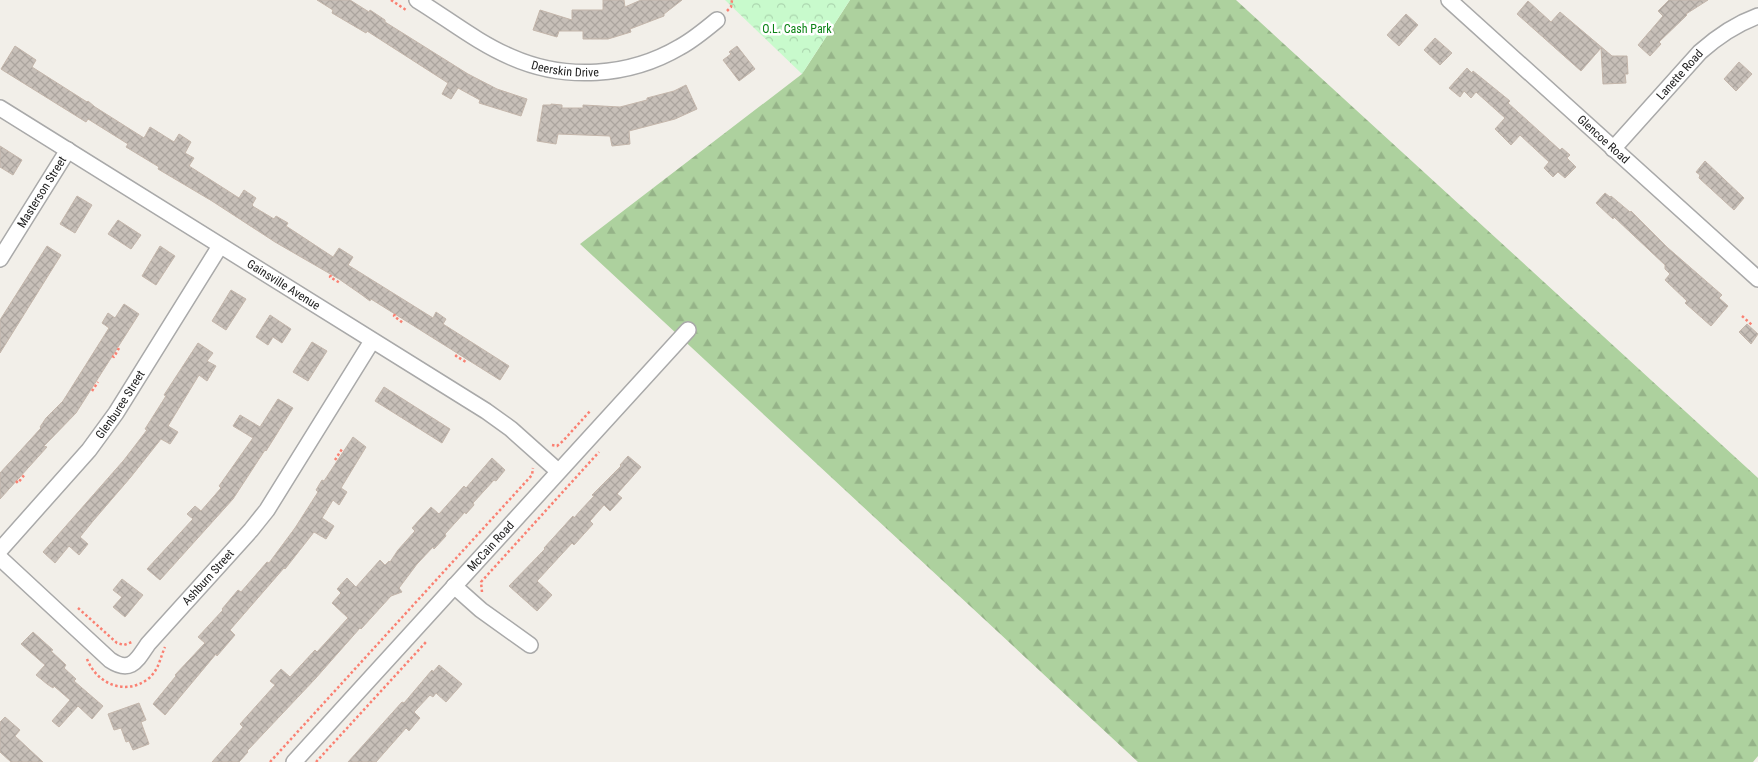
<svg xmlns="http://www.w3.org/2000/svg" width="1758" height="762" viewBox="0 0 1758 762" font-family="'Roboto Condensed',sans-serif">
  <defs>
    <pattern id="forest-firs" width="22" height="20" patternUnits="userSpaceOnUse" patternTransform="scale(1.25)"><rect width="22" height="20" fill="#add19e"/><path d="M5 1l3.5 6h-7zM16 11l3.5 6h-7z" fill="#95b388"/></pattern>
    <pattern id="park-crowns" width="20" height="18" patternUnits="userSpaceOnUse" patternTransform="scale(1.25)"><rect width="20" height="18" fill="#c8facc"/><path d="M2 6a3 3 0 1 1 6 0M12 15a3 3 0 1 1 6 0" fill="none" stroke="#acd6af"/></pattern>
    <pattern id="building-cross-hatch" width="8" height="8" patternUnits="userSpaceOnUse" patternTransform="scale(1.25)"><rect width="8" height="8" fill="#c7bfb8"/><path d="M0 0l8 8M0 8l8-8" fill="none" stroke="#aba49e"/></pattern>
  </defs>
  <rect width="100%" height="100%" fill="#f2efe9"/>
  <path fill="url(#forest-firs)" d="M 850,0 L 1236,0 L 1758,478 L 1758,756 L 1753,762 L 1138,762 L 580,244 L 802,74 Z"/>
  <path fill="url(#park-crowns)" d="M 725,0 L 850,0 L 802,74 Z"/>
  <path fill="url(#building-cross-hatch)" stroke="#c4b6ab" d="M 317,0 L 350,0 L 369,12 L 370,10 L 385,20 L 385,22 L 468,74 L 497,89 L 527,99 L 521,116 L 479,103 L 480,100 L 458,88 L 451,99 L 442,94 L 448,83 L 367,31 L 366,33 L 332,13 L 333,10 Z
    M 603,0 L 624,0 L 625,7 L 641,0 L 682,0 L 664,14 L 664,16 L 630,29 L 631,32 L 608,39 L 583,39 L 583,31 L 559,31 L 557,37 L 533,30 L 540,10 L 572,20 L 572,10 L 603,10 Z
    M 1669,0 L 1708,0 L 1686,14 L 1687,15 L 1659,42 L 1661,44 L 1650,56 L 1638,45 L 1663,16 L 1658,11 Z
    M 1528,1 L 1551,22 L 1560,12 L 1612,56 L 1627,56 L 1628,74 L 1625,74 L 1626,83 L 1603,84 L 1601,48 L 1581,71 L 1517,14 Z
    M 1406,14 L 1418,25 L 1399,46 L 1387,35 Z
    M 1435,38 L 1452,53 L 1440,65 L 1424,50 Z
    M 15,46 L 36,60 L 32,67 L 87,102 L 88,101 L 95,107 L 144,138 L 150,127 L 174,142 L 179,134 L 191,142 L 185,153 L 194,158 L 189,166 L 239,198 L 244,190 L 256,198 L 252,205 L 254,207 L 274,219 L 276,216 L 288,223 L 286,226 L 333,257 L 339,248 L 353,257 L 348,265 L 433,318 L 436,312 L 446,319 L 443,324 L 509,366 L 500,380 L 371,299 L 370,301 L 362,295 L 339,279 L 275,242 L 212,201 L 158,169 L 159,167 L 126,147 L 128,144 L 88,119 L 86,122 L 4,71 L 1,69 Z
    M 737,46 L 755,69 L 739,81 L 723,60 L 731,54 L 729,52 Z
    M 1739,62 L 1752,74 L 1736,91 L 1724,79 Z
    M 1467,68 L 1472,73 L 1473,71 L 1510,101 L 1508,103 L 1560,150 L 1562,148 L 1570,155 L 1567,158 L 1576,167 L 1565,178 L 1558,172 L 1553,177 L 1544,168 L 1549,162 L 1520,135 L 1511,145 L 1495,129 L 1505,118 L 1476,92 L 1471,98 L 1464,91 L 1460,97 L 1449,88 Z
    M 686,85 L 697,109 L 675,119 L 629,131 L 630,144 L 612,146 L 610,136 L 558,134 L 556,144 L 537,141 L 543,105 L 551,105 L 551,104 L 562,105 L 562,108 L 583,108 L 583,105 L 620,107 L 647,100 L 647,98 L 674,91 Z
    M 0,146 L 22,160 L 13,175 L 0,167 Z
    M 1705,161 L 1744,198 L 1734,210 L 1699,178 L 1700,175 L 1696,172 Z
    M 1605,193 L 1610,197 L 1611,196 L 1630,212 L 1631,211 L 1668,248 L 1722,295 L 1719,298 L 1728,306 L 1711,326 L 1685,303 L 1687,301 L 1665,280 L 1670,274 L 1665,269 L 1665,265 L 1614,217 L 1613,219 L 1596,203 Z
    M 77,196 L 92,205 L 75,233 L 60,224 Z
    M 118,220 L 141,235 L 131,249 L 108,234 Z
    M 47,246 L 61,255 L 0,353 L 0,320 Z
    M 160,246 L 175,256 L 156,285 L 142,276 Z
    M 231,290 L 246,299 L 226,330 L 212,321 Z
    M 124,304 L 139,314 L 76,413 L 44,446 L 47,447 L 0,499 L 0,473 L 41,428 L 40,427 L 46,418 L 63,401 L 109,328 L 102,323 L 108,313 L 115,318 Z
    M 270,315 L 291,329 L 282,343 L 273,337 L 268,345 L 256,337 Z
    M 1747,324 L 1758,334 L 1751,344 L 1739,332 Z
    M 312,342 L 327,351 L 308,381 L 293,372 Z
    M 198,343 L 213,353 L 207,361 L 216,366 L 207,381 L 199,375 L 168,426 L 178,432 L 170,444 L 161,439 L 130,478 L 93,521 L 80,537 L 88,544 L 79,555 L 69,546 L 55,563 L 43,552 L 124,460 L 147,430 L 145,429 L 166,396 L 164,395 Z
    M 384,387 L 450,429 L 442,443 L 375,401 Z
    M 278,399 L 293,408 L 266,451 L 265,450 L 233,499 L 160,580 L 147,569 L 193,519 L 187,514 L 195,506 L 201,511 L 221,488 L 219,486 L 253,438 L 233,426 L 240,415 L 260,427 Z
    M 353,437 L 366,447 L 341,488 L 347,492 L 339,505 L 333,500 L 322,518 L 334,526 L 326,539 L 314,532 L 285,569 L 284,568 L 230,630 L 235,635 L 217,656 L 216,654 L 165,715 L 153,704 L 176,676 L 175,675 L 205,643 L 198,637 L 223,610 L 222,609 L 238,590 L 241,592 L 267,562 L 269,563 L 295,528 L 318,492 L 316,490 L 322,480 L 324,481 Z
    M 628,456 L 641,467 L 617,494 L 622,498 L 610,511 L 604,505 L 590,521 L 593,524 L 574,545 L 572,543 L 537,581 L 552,595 L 537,611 L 509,586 L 545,549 L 544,548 L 573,516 L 574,518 L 580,511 L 594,496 L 592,495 L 621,466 L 620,465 Z
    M 492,458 L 505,470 L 496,481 L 494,480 L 473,503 L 474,505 L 466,514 L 465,512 L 445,534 L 446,536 L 434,549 L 433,547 L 417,564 L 399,588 L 402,592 L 391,596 L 361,629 L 360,628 L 315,679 L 247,751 L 248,752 L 239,762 L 212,762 L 243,727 L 240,724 L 275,685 L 270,681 L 281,669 L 290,677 L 315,650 L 317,652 L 348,618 L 332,603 L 341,593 L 337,589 L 347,578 L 356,587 L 380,560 L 385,565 L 389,561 L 390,562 L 398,550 L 415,531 L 412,528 L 431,507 L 439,514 L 464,486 L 466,488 Z
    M 122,579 L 143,595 L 125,617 L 113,607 L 122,597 L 113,590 Z
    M 33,632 L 53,650 L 51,651 L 66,665 L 64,668 L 76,679 L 74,681 L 103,706 L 92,719 L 78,706 L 59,727 L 52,721 L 70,700 L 54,686 L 53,688 L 47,684 L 36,675 L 45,665 L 21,644 Z
    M 439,665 L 462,684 L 446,702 L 436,693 L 433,697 L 430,695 L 414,712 L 420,718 L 409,731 L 406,728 L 376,762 L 348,762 L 402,702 L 404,703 L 432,670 L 433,672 Z
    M 139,703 L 146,720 L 141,722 L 149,744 L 133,750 L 129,741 L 126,742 L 121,728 L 114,730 L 108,714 Z
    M 5,717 L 20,730 L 15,736 L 43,762 L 11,762 L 0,752 L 0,722 Z"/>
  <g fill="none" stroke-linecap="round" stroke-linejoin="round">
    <defs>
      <g id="minor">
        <path id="s1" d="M 417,0 C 448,19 478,43 511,57 C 565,81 629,77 680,47 C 693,40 705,30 717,20"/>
        <path id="s2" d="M 1449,0 L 1758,279"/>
        <path id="s3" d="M 0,108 L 486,411 L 511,429 L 558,471"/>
        <path id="s4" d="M 1613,149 L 1700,52 C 1717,37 1736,24 1758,16"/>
        <path id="s5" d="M 0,259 L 68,150"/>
        <path id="s6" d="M 0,550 L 89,450 L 116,413 L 220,246"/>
        <path id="s7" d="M 0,558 L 110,660 C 131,674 137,660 148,644 L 251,530 L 267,510 L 372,341"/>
        <path d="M 454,586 L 481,610 L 530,645"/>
        <path id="s8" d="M 294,762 L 688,330"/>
      </g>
    </defs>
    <use href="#minor" stroke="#a9a9a9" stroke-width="18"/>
    <path stroke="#fa8072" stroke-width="2.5" stroke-dasharray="2.5 2.5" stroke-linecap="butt" d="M 391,0 L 406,10
      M 727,11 L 731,7 L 732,0
      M 331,275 L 330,277 L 340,283
      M 395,314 L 394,316 L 403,323
      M 1742,316 L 1752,325
      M 457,355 L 456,356 L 466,362
      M 112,356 L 114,357 L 119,348
      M 92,391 L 98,382
      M 552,445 L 557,446 L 563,441 L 591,410
      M 335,460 L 342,449
      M 16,481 L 18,483 L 25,474
      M 482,592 L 481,582 L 599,452
      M 78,608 L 117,643 L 124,645 L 132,642
      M 87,659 C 97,684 125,696 148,679 C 159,670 160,658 165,647
      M 270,762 L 532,475 L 533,468
      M 316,762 L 426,642"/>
    <use href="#minor" stroke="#fff" stroke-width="15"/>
  </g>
  <g text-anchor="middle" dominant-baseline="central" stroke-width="5" stroke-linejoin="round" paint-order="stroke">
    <g font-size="12" fill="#0c8416" stroke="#fff">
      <text x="797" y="29">O.L. Cash Park</text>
    </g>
    <g font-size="12" fill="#222" stroke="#fff">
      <text stroke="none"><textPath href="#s1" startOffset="166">Deerskin Drive</textPath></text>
      <text stroke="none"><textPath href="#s4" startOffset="100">Lanette Road</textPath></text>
      <text stroke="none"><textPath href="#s2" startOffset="208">Glencoe Road</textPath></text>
      <text stroke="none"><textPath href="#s5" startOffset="79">Masterson Street</textPath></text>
      <text stroke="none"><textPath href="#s3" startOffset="334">Gainsville Avenue</textPath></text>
      <text stroke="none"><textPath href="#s6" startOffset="189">Glenburee Street</textPath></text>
      <text stroke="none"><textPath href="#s8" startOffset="292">McCain Road</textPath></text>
      <text stroke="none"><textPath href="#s7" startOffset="289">Ashburn Street</textPath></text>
    </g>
  </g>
</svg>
